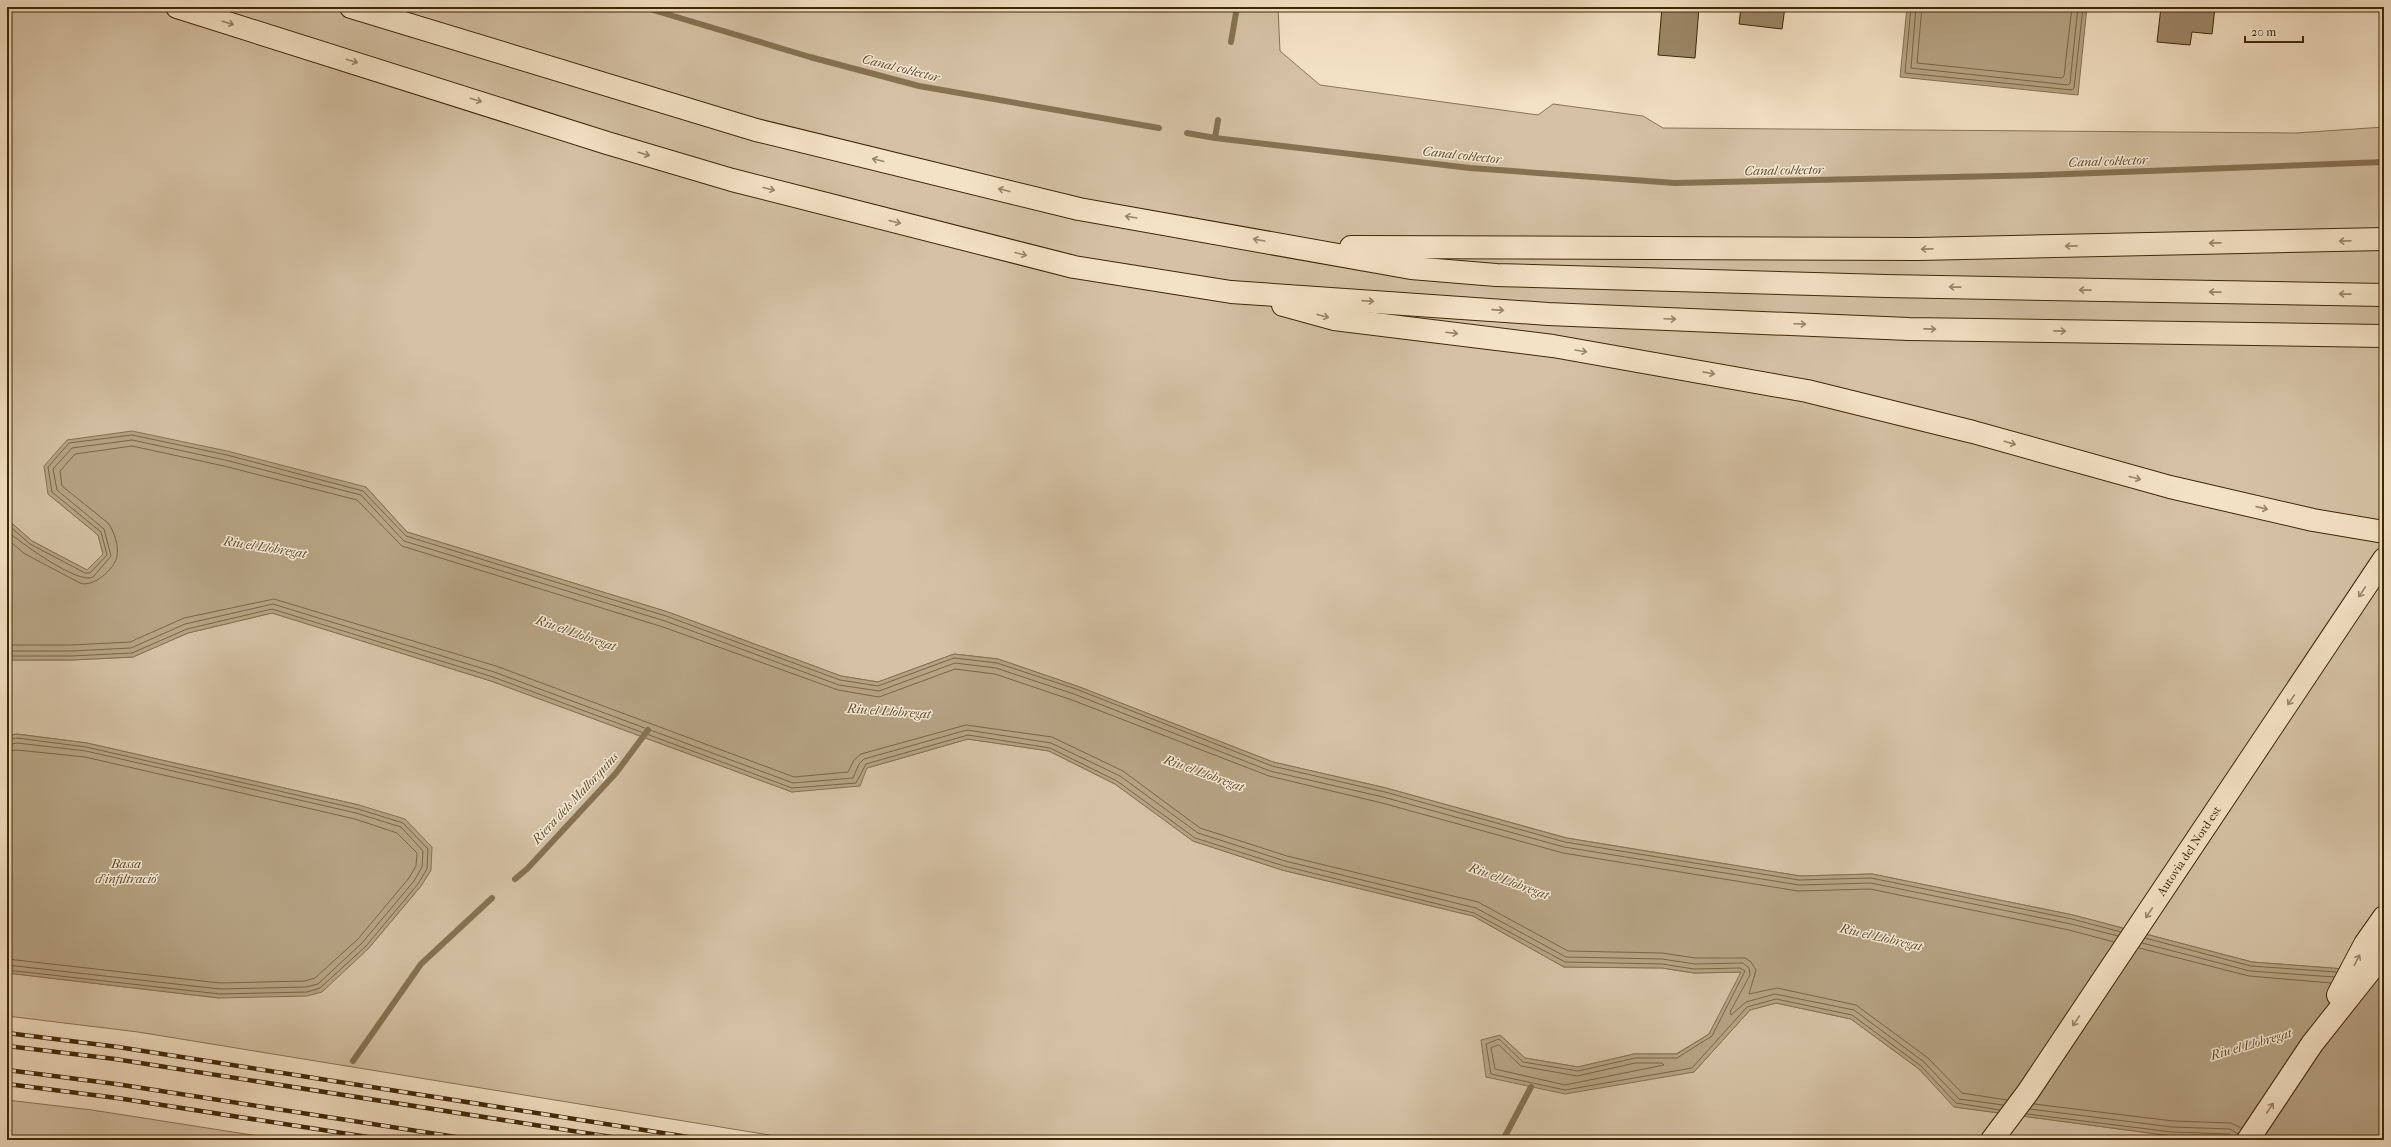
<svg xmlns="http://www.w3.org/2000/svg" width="2391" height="1147" viewBox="0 0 2391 1147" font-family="'IM FELL French Canon',serif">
  <rect width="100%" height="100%" fill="#f4e2c5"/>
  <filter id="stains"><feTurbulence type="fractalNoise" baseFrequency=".005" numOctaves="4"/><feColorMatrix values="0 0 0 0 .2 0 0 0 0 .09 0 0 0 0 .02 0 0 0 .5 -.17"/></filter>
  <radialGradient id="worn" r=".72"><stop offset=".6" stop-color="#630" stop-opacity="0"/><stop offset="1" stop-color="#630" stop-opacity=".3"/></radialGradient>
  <path fill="#d5c2a5" stroke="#8a7556" d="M 7,7 L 1278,7 L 1280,51 L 1320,85 L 1538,115 L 1553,104 L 1643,116 L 1663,128 L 2296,133 L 2384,127 L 2384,972 L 2252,962 L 2073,915 L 1872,874 L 1800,876 L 1567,838 L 1386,788 L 1273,762 L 1077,686 L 998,659 L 954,654 L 878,682 L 841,676 L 668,612 L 407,532 L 366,487 L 48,494 L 98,535 L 103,554 L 87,570 L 32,541 L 7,519 Z
    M 272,613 L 491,681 L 792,792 L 867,768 L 968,739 L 1049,751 L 1115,784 L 1193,841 L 1282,870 L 1473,916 L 1564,967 L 1662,968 L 1694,973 L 1742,972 L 1709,1034 L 1676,1054 L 1634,1054 L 1578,1067 L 1525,1058 L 1500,1035 L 1486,1077 L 1648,1078 L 1694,1072 L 1750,1010 L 1776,1003 L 1851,1019 L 1919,1069 L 1955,1107 L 2172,1136 L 2282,1140 L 800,1140 L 138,1032 L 7,1016 L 7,973 L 219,998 L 368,949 L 421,886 L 431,870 L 359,805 L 87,743 L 17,734 L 7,736 L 7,660 L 71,660 L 133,657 L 188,633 Z
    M 7,1100 L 92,1110 L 284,1140 L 7,1140 Z"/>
  <path fill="#b6a384" stroke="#867252" d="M 1907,7 L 2087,7 L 2078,95 L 1900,77 Z
    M 132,431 L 227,451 L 366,487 L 407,532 L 668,612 L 841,676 L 878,682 L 954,654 L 998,659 L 1077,686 L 1273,762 L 1386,788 L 1566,838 L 1800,876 L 1872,874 L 2073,915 L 2252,962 L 2384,972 L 2384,1140 L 2282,1140 L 2172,1136 L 1954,1107 L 1919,1069 L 1851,1019 L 1776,1003 L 1750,1010 L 1694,1072 L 1565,1094 L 1486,1077 L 1481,1040 L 1500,1035 L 1525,1058 L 1578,1067 L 1634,1054 L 1677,1054 L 1709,1034 L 1741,972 L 1694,973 L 1662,968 L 1564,967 L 1473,916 L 1282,870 L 1193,841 L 1115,784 L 1049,751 L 968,739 L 867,768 L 860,786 L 792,792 L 491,681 L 272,613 L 188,633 L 133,657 L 71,660 L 7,660 L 7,519 L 32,541 L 87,570 L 103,554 L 98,535 L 48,494 L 44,466 L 67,440 Z
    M 16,734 L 87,743 L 359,805 L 405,819 L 432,847 L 431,870 L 421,886 L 368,949 L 322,992 L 307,996 L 219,998 L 7,973 L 7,736 Z"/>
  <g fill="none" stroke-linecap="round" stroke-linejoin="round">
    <path stroke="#7a6645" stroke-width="1" d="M 1911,7 L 1905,73 L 2072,90 L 2074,88 L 2083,7
      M 1916,7 L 1911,68 L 2068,85 L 2070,83 L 2078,7
      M 1922,7 L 1917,63 L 2062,78 L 2064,76 L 2072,7
      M 7,524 L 30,544 L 85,573 L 90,573 L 107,555 L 101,532 L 52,492 L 48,467 L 69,443 L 132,435 L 227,455 L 363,491 L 406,536 L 666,616 L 840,680 L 878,686 L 954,658 L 997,663 L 1076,689 L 1272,766 L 1385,792 L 1565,842 L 1799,880 L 1871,878 L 2072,919 L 2121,932
      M 7,531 C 20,542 78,585 93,577 L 111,556 L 104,529 L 57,490 L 53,469 L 72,448 L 132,440 L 225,460 L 361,495 L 404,541 L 665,621 L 839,685 L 879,691 L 955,663 L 996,668 L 1074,694 L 1270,771 L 1383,797 L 1564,847 L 1799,885 L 1871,883 L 2071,924 L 2118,936
      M 7,539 L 25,554 L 80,583 C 93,588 115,569 117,556 C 119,547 114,530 108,523 L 62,486 L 60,471 L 75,454 L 132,446 L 224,466 L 357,500 L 402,546 L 663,627 L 838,690 L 879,697 L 955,669 L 995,674 L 1072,700 L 1269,776 L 1382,803 L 1563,853 L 1798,891 L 1870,889 L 2069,930 L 2114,942
      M 7,645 L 71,645 L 130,642 L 184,618 L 274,599 L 496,666 L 794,777 L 848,772 L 854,760 L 861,754 L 966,725 L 1052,737 L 1123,771 L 1200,828 L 1287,856 L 1478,902 L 1568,951 L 1662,953 L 1695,958 L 1745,958 L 1751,962 L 1756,970 L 1749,994 L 1777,988 L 1856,1005 L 1928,1058 L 1962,1093 L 2007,1100
      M 7,651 L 71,651 L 131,648 L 185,624 L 273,604 L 494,672 L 793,783 L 853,778 L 859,764 L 864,759 L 967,730 L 1051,743 L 1120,776 L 1198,833 L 1285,861 L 1476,908 L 1566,957 L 1662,959 L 1695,964 L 1743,963 L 1749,968 L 1750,975 L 1730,1012 L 1731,1015 L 1746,1002 L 1775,994 L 1854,1010 L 1924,1062 L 1959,1099 L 2003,1105
      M 7,656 L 71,656 L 132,653 L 187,629 L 272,609 L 493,677 L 792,788 L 856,783 L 866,764 L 968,735 L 1050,748 L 1117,781 L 1195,838 L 1284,866 L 1474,913 L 1565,962 L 1662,964 L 1694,969 L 1740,968 L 1745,971 L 1712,1036 L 1677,1058 L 1635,1058 L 1578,1071 L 1523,1062 L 1499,1039 L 1486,1044 L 1491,1074 L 1565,1090 L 1692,1068 L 1747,1007 L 1776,999 L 1852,1015 L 1921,1066 L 1956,1103 L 2000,1110
      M 7,740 L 17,738 L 86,747 L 358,809 L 403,823 L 428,849 L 427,869 L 418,884 L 366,946 L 320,988 L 307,992 L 220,994 L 7,970
      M 7,745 L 17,743 L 86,751 L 356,813 L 401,827 L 423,851 L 422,867 L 414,881 L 362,943 L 318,984 L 306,987 L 220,989 L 7,965
      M 7,751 L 17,750 L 85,757 L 355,819 L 397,833 L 417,853 L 416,866 L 409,878 L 358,939 L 315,978 L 305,981 L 220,983 L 7,959
      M 2145,938 L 2251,966 L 2336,972
      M 2142,943 L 2250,971 L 2334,977
      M 2139,948 L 2249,976 L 2331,983
      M 1499,1045 L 1521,1066 L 1577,1076 L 1635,1063 L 1662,1063 L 1664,1065 L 1565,1085 L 1495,1069 L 1491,1048 Z
      M 2034,1104 L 2173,1121 L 2231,1123 L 2241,1128
      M 2030,1109 L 2172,1127 L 2230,1129 L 2238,1134
      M 2027,1114 L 2172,1132 L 2230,1134 L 2234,1140"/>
    <path stroke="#867252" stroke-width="6" d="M 643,7 L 810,57 L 919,86 L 1159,128
      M 1231,42 L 1237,7
      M 1187,133 L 1215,138 L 1470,168 L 1675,183 L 2041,175 L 2384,162
      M 1215,138 L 1218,120
      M 515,879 L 527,869 L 616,773 L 648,730
      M 353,1061 L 421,964 L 492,898
      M 1503,1140 L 1531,1087"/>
  </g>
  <path fill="#9d8969" stroke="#3e2806" d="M 1662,7 L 1699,7 L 1695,58 L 1658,55 Z
    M 1741,7 L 1785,7 L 1782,29 L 1739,24 Z
    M 2161,7 L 2215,7 L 2212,34 L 2192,32 L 2190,45 L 2157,42 Z"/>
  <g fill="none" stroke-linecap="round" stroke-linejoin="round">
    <defs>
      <g id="highway">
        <path d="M 177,7 L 607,143 L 732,180 L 1074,267 L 1231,292 L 1548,314 L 1909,329 L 2384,336"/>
        <path d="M 351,7 L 756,130 L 1079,209 L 1411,268 L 1496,275 L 1886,286 L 2384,295"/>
        <path d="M 1351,247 L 1918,249 L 2384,239"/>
        <path d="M 1283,305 L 1334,319 L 1553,346 L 1807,391 L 1973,432 L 2170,487 L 2313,520 L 2384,532"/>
        <path d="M 2338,995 L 2365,944 L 2384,917"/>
        <path id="s1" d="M 1992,1140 L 2028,1092 L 2384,559"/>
        <path d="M 2248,1140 L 2312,1044 L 2384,953"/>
      </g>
    </defs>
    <use href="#highway" stroke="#3e2806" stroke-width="24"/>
    <use href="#highway" stroke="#f4e2c5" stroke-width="22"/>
    <defs>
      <path id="rail" d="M 7,1033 L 118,1047 L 707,1140
        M 7,1046 L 115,1059 L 630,1140
        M 7,1070 L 116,1084 L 475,1140
        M 7,1084 L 117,1098 L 387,1140"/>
    </defs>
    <use href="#rail" stroke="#3e2806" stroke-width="4.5"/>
    <use href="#rail" stroke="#f8ecd9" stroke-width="3" stroke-dasharray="9" stroke-linecap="butt"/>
  </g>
  <defs><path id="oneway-shaft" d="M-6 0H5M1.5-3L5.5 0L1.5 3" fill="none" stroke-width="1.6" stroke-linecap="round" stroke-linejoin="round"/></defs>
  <g stroke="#998566">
    <use href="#oneway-shaft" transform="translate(228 23) rotate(17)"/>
    <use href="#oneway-shaft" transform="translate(352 61) rotate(17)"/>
    <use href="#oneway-shaft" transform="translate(476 100) rotate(18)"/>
    <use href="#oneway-shaft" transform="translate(644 154) rotate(16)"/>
    <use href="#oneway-shaft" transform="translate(878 160) rotate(-166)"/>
    <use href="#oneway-shaft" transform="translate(769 189) rotate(14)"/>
    <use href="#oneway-shaft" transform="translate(1004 190) rotate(-166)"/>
    <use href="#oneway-shaft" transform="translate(1131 217) rotate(-171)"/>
    <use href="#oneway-shaft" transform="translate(895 222) rotate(14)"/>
    <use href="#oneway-shaft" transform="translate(1259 240) rotate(-170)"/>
    <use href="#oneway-shaft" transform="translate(2345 241) rotate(178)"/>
    <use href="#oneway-shaft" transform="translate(2215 243) rotate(179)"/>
    <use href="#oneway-shaft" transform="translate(2071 246) rotate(179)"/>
    <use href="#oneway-shaft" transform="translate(1927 249) rotate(179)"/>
    <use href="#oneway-shaft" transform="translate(1021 254) rotate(14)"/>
    <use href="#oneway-shaft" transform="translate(1955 287) rotate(-179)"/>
    <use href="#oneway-shaft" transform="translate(2085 290) rotate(-179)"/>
    <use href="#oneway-shaft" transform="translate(2215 292) rotate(-179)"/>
    <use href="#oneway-shaft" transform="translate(2345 294) rotate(-179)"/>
    <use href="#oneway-shaft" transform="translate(1368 301) rotate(4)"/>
    <use href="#oneway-shaft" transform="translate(1498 310) rotate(4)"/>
    <use href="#oneway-shaft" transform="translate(1323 316) rotate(15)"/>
    <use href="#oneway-shaft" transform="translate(1670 319) rotate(2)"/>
    <use href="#oneway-shaft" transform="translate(1800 324) rotate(2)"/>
    <use href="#oneway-shaft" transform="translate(1930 329) rotate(1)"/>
    <use href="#oneway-shaft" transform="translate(2060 331) rotate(1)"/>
    <use href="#oneway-shaft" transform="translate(1452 333) rotate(7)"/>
    <use href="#oneway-shaft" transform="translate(1581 351) rotate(9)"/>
    <use href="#oneway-shaft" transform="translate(1709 373) rotate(11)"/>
    <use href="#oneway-shaft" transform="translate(2010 443) rotate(16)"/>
    <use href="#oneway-shaft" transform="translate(2135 478) rotate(15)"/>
    <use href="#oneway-shaft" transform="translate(2262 508) rotate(13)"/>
    <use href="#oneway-shaft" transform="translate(2362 592) rotate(124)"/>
    <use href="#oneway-shaft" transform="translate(2291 700) rotate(124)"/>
    <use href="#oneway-shaft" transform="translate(2149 913) rotate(124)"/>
    <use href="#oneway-shaft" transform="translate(2357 960) rotate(-62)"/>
    <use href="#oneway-shaft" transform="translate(2076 1021) rotate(124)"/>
    <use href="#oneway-shaft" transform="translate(2270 1108) rotate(-56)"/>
  </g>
  <g text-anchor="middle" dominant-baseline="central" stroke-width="3" stroke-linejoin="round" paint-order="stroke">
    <g font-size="12" fill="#3e2806" stroke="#f8ecd9">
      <text stroke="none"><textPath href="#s1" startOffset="350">Autovia del Nord-est</textPath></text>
    </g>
    <g font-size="13" font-style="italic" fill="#624d2c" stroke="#f8ecd9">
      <text transform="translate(901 68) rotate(14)">Canal col·lector</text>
      <text transform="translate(1462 155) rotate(6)">Canal col·lector</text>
      <text transform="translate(2108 161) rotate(-2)">Canal col·lector</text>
      <text transform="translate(1784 170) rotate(-1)">Canal col·lector</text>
      <text transform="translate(265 547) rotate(9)">Riu el Llobregat</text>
      <text transform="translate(576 633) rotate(19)">Riu el Llobregat</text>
      <text transform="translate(889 711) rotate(4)">Riu el Llobregat</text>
      <text transform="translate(1204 773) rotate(20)">Riu el Llobregat</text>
      <text transform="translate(575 798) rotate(-47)">Riera dels Mallorquins</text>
      <text x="126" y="863">Bassa<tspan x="126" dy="15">d'infiltració</tspan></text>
      <text transform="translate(1509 881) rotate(20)">Riu el Llobregat</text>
      <text transform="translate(1881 937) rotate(13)">Riu el Llobregat</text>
      <text transform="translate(2251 1044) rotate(-16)">Riu el Llobregat</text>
    </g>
  </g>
  <rect width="2391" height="1147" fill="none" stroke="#f4e2c5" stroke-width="24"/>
  <rect x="8" y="8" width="2375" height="1131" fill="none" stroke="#3e2806" stroke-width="2"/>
  <rect x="12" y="12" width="2367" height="1123" fill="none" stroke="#3e2806"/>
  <path d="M2245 36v6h58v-6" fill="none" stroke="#3e2806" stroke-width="2"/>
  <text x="2251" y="36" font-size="12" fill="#3e2806" stroke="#f8ecd9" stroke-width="3" paint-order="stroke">20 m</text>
  <rect width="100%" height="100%" filter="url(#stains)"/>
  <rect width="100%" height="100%" fill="url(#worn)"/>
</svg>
